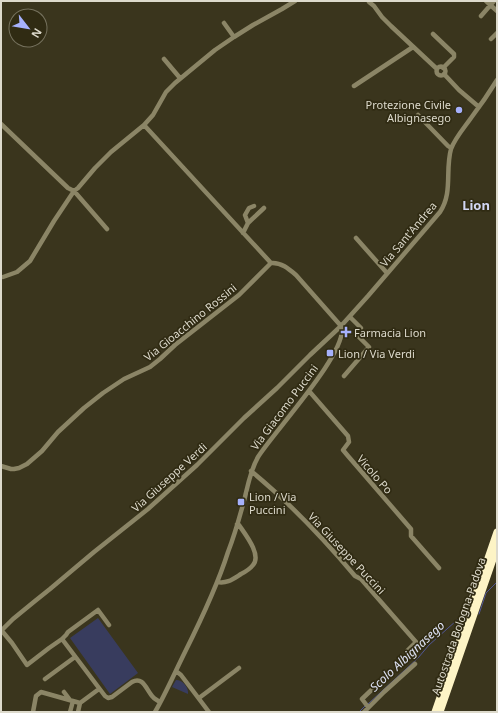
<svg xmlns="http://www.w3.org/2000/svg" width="498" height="713" viewBox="0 0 498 713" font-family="'Noto Sans',sans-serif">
  <rect width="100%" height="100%" fill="#3a351d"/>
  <path fill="#383c5e" d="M 98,618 L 138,673 L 110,694 L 70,638 Z
    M 176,680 C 183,680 189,688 188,694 L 172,687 Z"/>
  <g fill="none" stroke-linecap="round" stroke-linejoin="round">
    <path stroke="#505694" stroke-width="1" d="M 479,614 L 486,593 L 497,582
      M 368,704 L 418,658 L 429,645 L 465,613
      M 359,712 L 365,706"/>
    <path stroke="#8b8566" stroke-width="4.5" d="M 486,1 L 497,11
      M 369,2 L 374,6 L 382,17 L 391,26 L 437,69
      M 481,16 L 494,1
      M 224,23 L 234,37
      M 433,34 L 454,54 L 454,57 L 443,68
      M 491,39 L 497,33
      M 164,59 L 180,78
      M436.5 71a4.5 4.5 0 1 1 9 0a4.5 4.5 0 1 1-9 0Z
      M 444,74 L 459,90 L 479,107
      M 354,86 L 413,47
      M 418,115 L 448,146 L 451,148
      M 1,124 L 68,188 L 74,191 L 107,229
      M 144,125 L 271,263
      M 248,223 L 245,215 L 249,208 L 254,206
      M 243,233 L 248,223 L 264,208
      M 356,238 L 387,273
      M 3,277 L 17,272 L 30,261 L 54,221 L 74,191 L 78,188 L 95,168 L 111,152 L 144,125 L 153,115 L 166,92 L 175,83 L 215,50 L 234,37 L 253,25 L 282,9 L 295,1
      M 344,376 L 369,347 L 358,336 L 361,328 L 350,317
      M 309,391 L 348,436 L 349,442 L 343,450 L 348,456 L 411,529 L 411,536 L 439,568
      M 1,466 L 11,469 L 14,469 L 19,468 L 27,464 L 42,451 L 58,432 L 84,408 L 103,393 L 124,379 L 150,367 L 160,359 L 175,345 L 239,295 L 271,263 C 281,262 289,269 296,275 L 341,326 C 351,349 272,434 258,457 C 251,469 248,484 245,497 C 240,516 235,534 228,552 C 217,587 201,620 185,652 C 175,672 166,693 155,712
      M 251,471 C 290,503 323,538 355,576 L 361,579 L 416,642 L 407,651
      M 217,582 C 227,584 233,579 241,574 C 245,572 250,569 253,565 C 262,555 245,534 239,525 L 237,524
      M 1,631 L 13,619 L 35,601 L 50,589 L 94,552 L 148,509 L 197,465 L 244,418 L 277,388 L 310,355 L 341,326 L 368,296 L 440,212 C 453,193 445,170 451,149 C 455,138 464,128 471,118 C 480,106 489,93 497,80
      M 2,631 L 12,643 L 27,665 L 49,648 L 62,639 L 105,696 L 108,698 L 112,697 L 132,682 C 143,676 146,689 152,696 C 154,699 157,700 160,702
      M 62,639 L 66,635 L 68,632 L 98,610 L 109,625
      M 176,671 L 181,675 L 209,712
      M 45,679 L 75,657
      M 64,692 L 70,700
      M 199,698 L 239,668
      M 368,707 L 362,699 L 385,677
      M 33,712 L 36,696 L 41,692 L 80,703
      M 70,712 L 73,701
      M 78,712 L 80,703 L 99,689
      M 364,712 L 384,692 L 415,664"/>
    <path stroke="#fdf4c6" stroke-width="7" d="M 435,712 L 497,532
      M 440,712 L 497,548"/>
  </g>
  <g fill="#a6b1fc" stroke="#302b13" stroke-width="1.5">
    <circle cx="459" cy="110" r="4"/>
    <path d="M344 326h4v4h4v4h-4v4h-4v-4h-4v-4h4z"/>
    <rect x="326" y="349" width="8" height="8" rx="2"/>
    <rect x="237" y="498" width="8" height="8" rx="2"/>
  </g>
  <g text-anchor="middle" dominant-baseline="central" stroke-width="3.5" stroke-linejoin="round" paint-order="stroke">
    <g font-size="11" fill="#dddacc" stroke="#302b13" text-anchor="start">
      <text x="451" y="104" text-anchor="end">Protezione Civile<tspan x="451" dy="13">Albignasego</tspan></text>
      <text x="354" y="332">Farmacia Lion</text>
      <text x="338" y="353">Lion / Via Verdi</text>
      <text x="249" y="496">Lion / Via<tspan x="249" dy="13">Puccini</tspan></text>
    </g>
    <g font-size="11" fill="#dddacc" stroke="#302b13">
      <text transform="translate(408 234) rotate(-50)">Via Sant'Andrea</text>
      <text transform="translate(190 322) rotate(-39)">Via Gioacchino Rossini</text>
      <text transform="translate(284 407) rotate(-53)">Via Giacomo Puccini</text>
      <text transform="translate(375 474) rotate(49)">Vicolo Po</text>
      <text transform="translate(169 477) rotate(-42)">Via Giuseppe Verdi</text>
      <text transform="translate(347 553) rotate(47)">Via Giuseppe Puccini</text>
      <text transform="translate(458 626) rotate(-71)">Autostrada Bologna-Padova</text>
    </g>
    <g font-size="12" font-style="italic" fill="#dfe3f5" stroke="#302b13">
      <text transform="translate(407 656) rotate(-43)">Scolo Albignasego</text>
    </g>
    <g font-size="13" font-weight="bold" fill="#d1d6f3" stroke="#302b13">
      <text x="476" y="205">Lion</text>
    </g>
  </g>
  <rect width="498" height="713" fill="none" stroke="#dddacc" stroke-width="4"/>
  <g transform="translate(28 28) rotate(121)"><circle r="19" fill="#302b13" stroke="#75715d"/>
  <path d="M0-3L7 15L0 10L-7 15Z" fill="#a6b1fc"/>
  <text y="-6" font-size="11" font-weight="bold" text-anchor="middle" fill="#dddacc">N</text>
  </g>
</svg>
